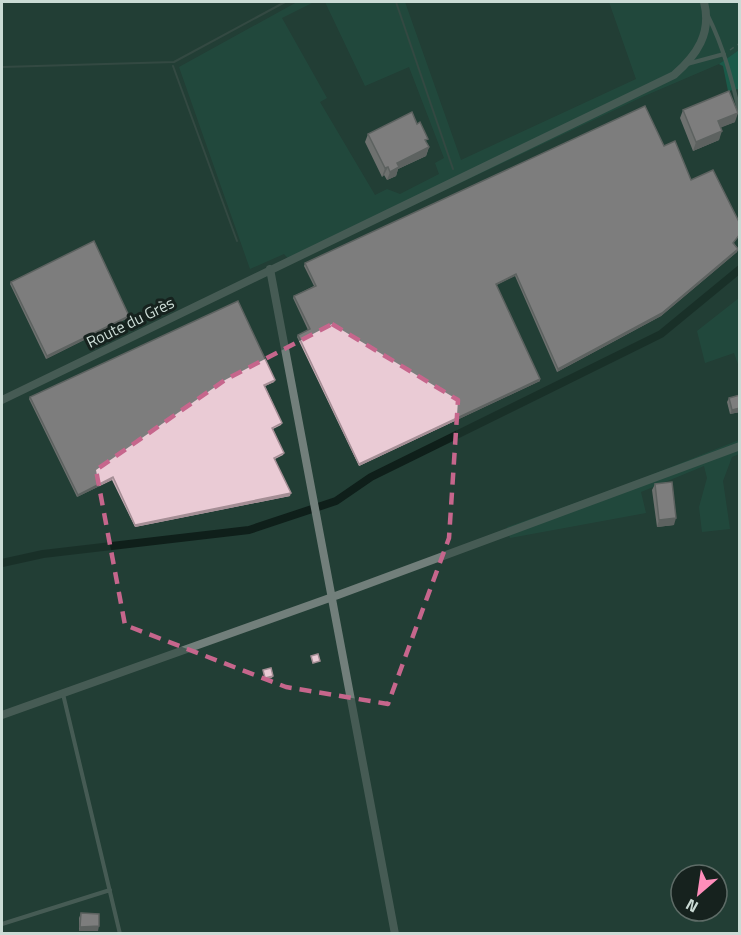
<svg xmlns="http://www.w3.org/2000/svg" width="741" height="935" viewBox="0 0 741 935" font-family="'Titillium Web',sans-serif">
  <rect width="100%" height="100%" fill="#223e35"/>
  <path fill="#205546" d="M 297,2 L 314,2 L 282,18 L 327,98 L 320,102 L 375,195 L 387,189 L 400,194 L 439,174 L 435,163 L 444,158 L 409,67 L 365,86 L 325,2 L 405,2 L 461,160 L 636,79 L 609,2 L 739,2 L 739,50 L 719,64 L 642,97 L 292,263 L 284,254 L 250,269 L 179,67 Z
    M 739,298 L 739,367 L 734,353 L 705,363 L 697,331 Z
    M 739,440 L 739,454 L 732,457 L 723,481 L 730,529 L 702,532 L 699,507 L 707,478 L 704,466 L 641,492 L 646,513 L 510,538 L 507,527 L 618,488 Z"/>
  <path fill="#107c63" d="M 739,50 L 739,89 L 728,91 L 723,66 L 719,64 Z"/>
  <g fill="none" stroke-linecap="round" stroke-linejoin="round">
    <path stroke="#475752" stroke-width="2" d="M 396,2 L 453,169
      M 173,66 L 237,241
      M 2,67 L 174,62 L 285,2"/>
    <path stroke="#0f1f1a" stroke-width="8" d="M 2,563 L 43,554 L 249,530 L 336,501 L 371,477 L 661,334 L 740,269"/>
    <path stroke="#5e766e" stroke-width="1.5" stroke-dasharray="4.5 4.5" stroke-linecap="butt" d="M 730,50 L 740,43"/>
    <path stroke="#727f7b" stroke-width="4" d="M 708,16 C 724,48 732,80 740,115
      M 687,64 L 724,54
      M 63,694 L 120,934
      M 2,924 L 110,890"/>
    <path stroke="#727f7b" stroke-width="8" d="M 270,269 L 395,934
      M 2,400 L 674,75 C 697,55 712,33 704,2
      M 2,715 L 338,595 L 740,446"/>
  </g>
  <path fill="#c9afb7" d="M 683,110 L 735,122 L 721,127 L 719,140 L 693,151 L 680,118 Z
    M 368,134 L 427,143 L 429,147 L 426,156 L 398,169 L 396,176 L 387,180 L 384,175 L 382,177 L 365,142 Z
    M 664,146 L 691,180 L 738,249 L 737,252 L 661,316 L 557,372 L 515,276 L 496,285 L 540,379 L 540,381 L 359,466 L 297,337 L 298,335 L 308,330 L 293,298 L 294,296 L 314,286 L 304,266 L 305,263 Z
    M 11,282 L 129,316 L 128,318 L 46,359 L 10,284 Z
    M 275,380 L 274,382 L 265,386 L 282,423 L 281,425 L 273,429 L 284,453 L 283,455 L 275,459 L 290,496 L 135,527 L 112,480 L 77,497 L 29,399 L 30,397 Z
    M 740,395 L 740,412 L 730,414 L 727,402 L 729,398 Z
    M 655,484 L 674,525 L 657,527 L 652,490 Z
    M 81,913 L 98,931 L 79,931 L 79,918 Z"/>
  <path fill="#a48e95" d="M 738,113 L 735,122 L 715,130 L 718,121 Z
    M 722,131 L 719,140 L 693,151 L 696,142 Z
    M 429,147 L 426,156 L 398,169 L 396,176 L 387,180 L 390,172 L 397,163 Z
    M 388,167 L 384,175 L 382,177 L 385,168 Z
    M 738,249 L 737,252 L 661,316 L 557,372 L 558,369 Z
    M 516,274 L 515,276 L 495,286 L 496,284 Z
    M 129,316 L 128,318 L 46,359 L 47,356 Z
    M 540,379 L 540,381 L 359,466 L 359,464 Z
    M 275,380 L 274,382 L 263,387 L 264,385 Z
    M 740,408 L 740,412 L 730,414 L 732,410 Z
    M 113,477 L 112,480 L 77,497 L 78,495 Z
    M 291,493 L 290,496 L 135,527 L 135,525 Z
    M 676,518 L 674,525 L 657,527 L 659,520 Z
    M 273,676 L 272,678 L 264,680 L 265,678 Z
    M 99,926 L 98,931 L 79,931 L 80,927 Z"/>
  <path fill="#eacbd5" stroke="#a48e95" stroke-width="1.5" d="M 729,91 L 738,113 L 718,121 L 722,131 L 696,142 L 683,110 Z
    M 645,106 L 664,146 L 675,141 L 691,180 L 713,170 L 740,224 L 740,234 L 733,243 L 738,249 L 662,313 L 558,369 L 516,274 L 496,284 L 540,379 L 359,464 L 298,335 L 310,329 L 294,296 L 316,286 L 305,263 Z
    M 412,112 L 417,124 L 420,122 L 428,139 L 425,140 L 429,147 L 397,163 L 399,167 L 390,172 L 388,167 L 385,168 L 368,134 Z
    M 94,241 L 129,316 L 47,356 L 11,282 Z
    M 238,301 L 275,380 L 264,385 L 282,423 L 272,428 L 284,453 L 274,458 L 291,493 L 135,525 L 113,477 L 78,495 L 30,397 Z
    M 740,395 L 740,408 L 732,410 L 729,398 Z
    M 672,482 L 676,518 L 659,520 L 655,484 Z
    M 318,654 L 320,661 L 313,663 L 311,656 Z
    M 271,668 L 273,676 L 265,678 L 263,670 Z
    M 81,913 L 99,914 L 99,926 L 80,927 Z"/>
  <path d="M0 0H741V935H0ZM 332,324 L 458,400 L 449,538 L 388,704 L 286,687 L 125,625 L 96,470 L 225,380 Z" fill="#223e35" fill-opacity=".55" fill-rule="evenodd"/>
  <path fill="none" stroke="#c6668c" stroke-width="4.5" stroke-dasharray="12 8" stroke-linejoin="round" d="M 332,324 L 458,400 L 449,538 L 388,704 L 286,687 L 125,625 L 96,470 L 225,380 Z"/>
  <g text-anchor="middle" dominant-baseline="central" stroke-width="6" stroke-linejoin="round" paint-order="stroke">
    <g font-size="16" fill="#cbdbd5" stroke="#16221e">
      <text transform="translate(130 322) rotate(-26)">Route du Grès</text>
    </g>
  </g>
  <rect width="741" height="935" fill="none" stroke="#cbdbd5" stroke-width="6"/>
  <g transform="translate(699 893) rotate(209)"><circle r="28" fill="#16221e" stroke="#5e6c67" stroke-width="1.5"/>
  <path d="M0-4.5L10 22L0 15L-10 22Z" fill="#ff8ebb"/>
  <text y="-9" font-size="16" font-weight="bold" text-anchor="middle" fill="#cbdbd5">N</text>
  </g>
</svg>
